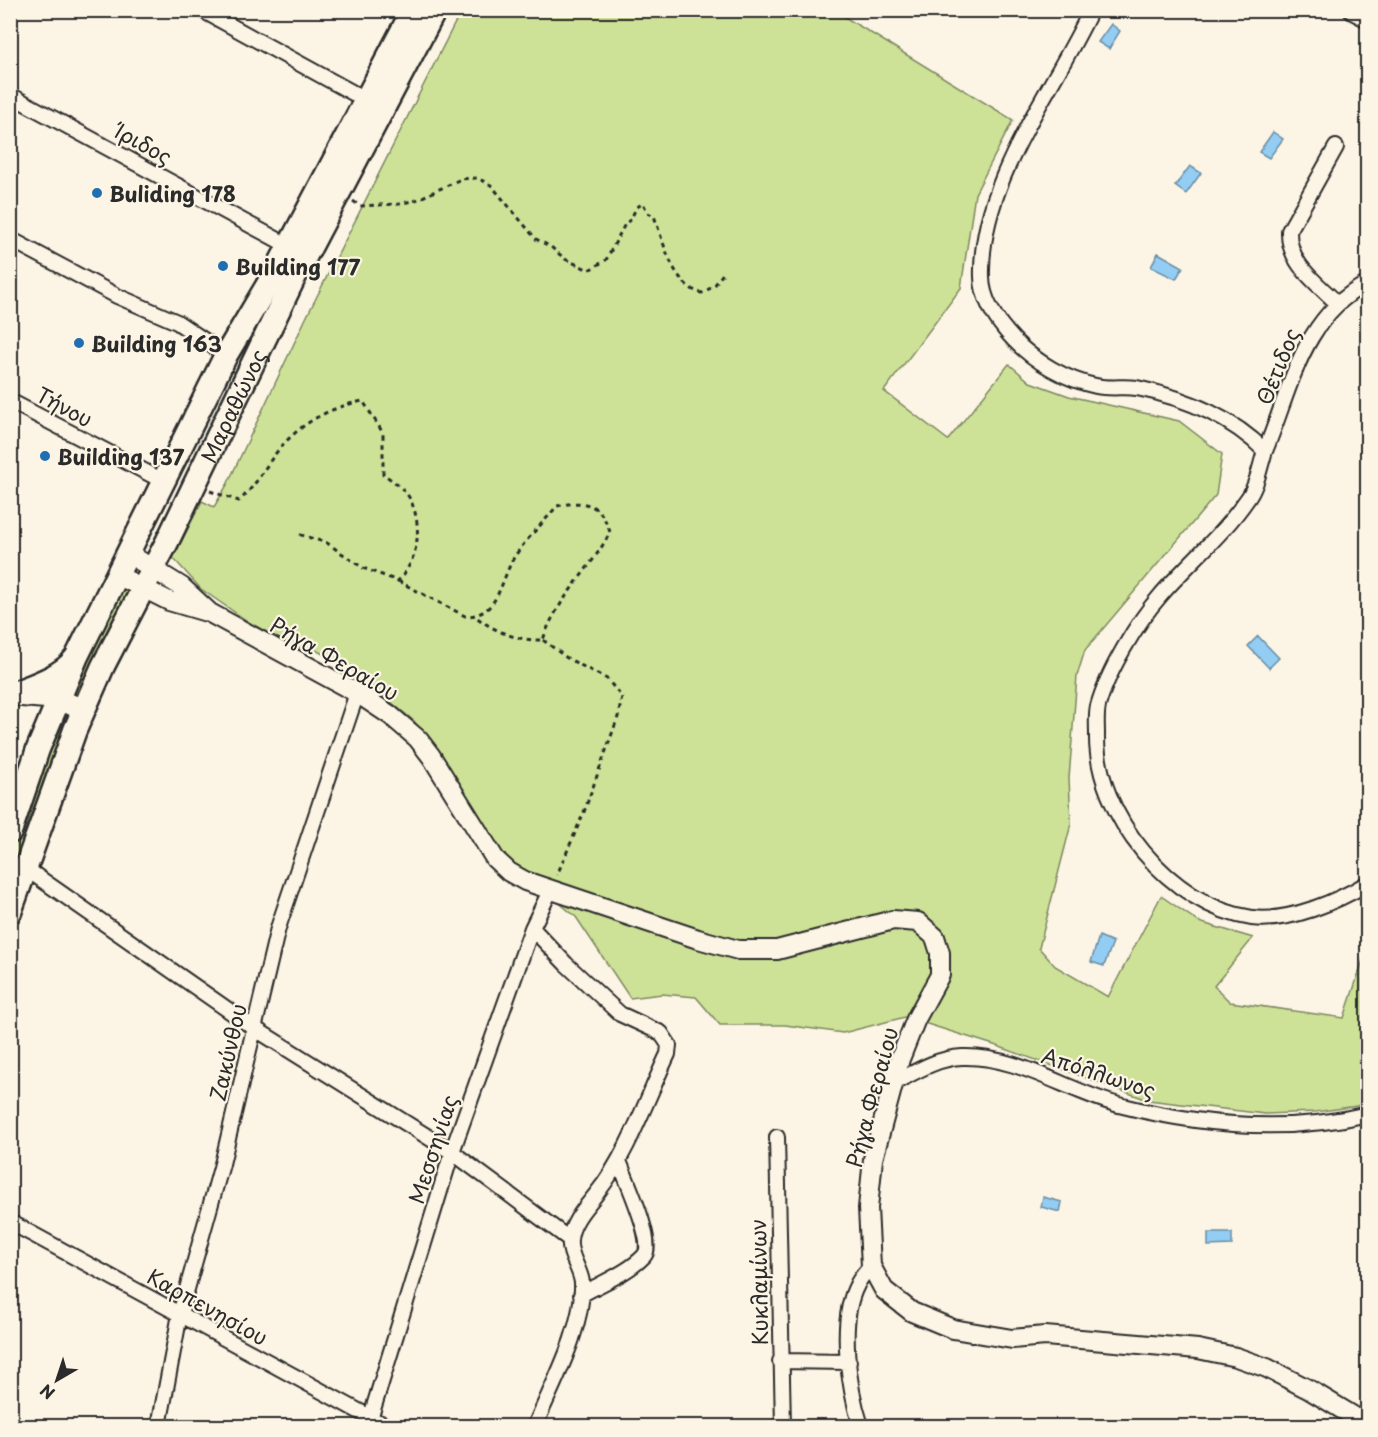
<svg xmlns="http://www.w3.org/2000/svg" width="1378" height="1437" viewBox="0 0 1378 1437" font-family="'Playpen Sans',sans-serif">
  <rect width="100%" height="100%" fill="#fcf5e5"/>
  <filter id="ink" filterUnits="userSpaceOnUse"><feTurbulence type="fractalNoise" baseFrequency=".0167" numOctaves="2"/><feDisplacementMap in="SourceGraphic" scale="12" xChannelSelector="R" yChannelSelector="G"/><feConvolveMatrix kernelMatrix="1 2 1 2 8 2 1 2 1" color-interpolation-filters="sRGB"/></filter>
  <g filter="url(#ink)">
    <path fill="#cde297" stroke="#7c8661" stroke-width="1.5" d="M 461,11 L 835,11 L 1013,120 L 975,194 L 961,288 L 884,391 L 948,440 L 1009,364 L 1030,382 L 1069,396 L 1179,421 L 1222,454 L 1216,495 L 1085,650 L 1077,676 L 1069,778 L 1071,824 L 1039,948 L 1055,966 L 1108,997 L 1161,896 L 1199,922 L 1253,938 L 1214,986 L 1230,1002 L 1344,1018 L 1367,948 L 1367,1101 L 1357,1106 L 1315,1112 L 1265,1114 L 1148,1100 L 997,1046 L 905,1017 L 843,1033 L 785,1025 L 720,1025 L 696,997 L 662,994 L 630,998 L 576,917 L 499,852 L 453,776 L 414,721 L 352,670 L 314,649 L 285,647 L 201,589 L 173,558 L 202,501 L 214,507 L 227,485 L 307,316 Z
      M 125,588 L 130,591 L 77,697 L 74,696 L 72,694 L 86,658 L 121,591 Z
      M 62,719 L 67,721 L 16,868 L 11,867 L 11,858 L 27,803 Z"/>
    <path fill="#93cdf3" stroke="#698ca3" stroke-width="1.5" d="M 1111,24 L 1120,31 L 1109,49 L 1098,42 Z
      M 1273,132 L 1283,139 L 1269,158 L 1259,152 Z
      M 1190,166 L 1201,173 L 1186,194 L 1175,186 Z
      M 1158,253 L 1183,267 L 1176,279 L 1151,267 Z
      M 1258,636 L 1279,658 L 1269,668 L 1248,646 Z
      M 1099,936 L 1113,942 L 1104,966 L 1091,962 Z
      M 1043,1197 L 1062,1202 L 1060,1212 L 1041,1207 Z
      M 1208,1233 L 1232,1233 L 1232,1245 L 1208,1246 Z"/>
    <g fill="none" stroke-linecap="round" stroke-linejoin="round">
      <defs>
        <path id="minor" d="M 202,10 L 366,100
          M 1091,10 C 1052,93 979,183 982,277 C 982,301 998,323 1014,340 C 1035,362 1067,380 1096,386 C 1110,389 1124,386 1137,388 C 1186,398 1230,416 1265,451 C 1260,466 1257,486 1248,498 C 1223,535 1189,562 1160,596 C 1137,622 1107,673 1098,706 C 1096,715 1097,725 1097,734 C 1095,815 1171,906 1252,918 C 1288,923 1338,901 1368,883
          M 10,95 L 289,246
          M 1336,147 L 1289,231 C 1288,264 1316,282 1338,304
          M 10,239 L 117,296 L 177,322 L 226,355
          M 10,401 L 165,482
          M 1265,451 C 1291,389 1302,316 1368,283
          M 25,868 L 254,1028 L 452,1152 L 569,1239
          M 532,928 L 566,964 L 620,1014 L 661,1033 L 669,1045 L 668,1054 C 647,1098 627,1156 597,1193 C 587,1206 571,1222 570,1240 C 568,1255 581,1269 582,1283 C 584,1328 552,1385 535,1426
          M 894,1083 C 915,1072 937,1058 962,1057 C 1017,1055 1067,1091 1119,1105 C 1198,1125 1286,1134 1368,1114
          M 777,1137 L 783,1426
          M 10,1222 L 386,1426
          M 581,1295 C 601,1283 628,1273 644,1256 C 656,1244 625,1177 619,1161
          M 780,1361 L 849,1362
          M 159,1426 L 180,1314 L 222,1164 L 278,928 L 357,693
          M 368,1426 L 452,1152 L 532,928 L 551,889
          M 861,1426 C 849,1389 838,1321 857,1285 C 860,1278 866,1272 871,1266"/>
        <path id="tertiary" d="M 1353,10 L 1368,18
          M 129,554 L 182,587 L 208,611
          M 119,576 L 169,601 L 210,613 L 357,693 L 390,715 L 418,739 L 431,756 L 495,859 L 509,872 L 525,881 L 698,939 L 738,950 L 777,950 L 893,920 L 918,922 L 935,937 L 940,953 L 940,975 L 916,1019 L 900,1059 L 873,1159 L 868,1208 L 871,1266 L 884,1290 L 912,1312 L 953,1329 L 1012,1339 L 1045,1336 L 1198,1349 L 1236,1357 L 1267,1368 L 1310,1390 L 1368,1425"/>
        <path id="secondary" d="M 10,695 L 58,699 L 84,710"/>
        <g id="primary">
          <path d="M 12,694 C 33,685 60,677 74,660"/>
          <path d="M 10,832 L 38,749 L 77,656 L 226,355 L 277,269 L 413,10"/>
          <path id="s1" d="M 10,912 L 75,730 L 103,666 L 167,542 L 294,278 L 435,10"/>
        </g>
      </defs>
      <use href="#minor" stroke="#2b2b2b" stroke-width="18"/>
      <use href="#tertiary" stroke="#2b2b2b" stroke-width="22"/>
      <use href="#secondary" stroke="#2b2b2b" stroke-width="24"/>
      <use href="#primary" stroke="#2b2b2b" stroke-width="27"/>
      <path stroke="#2b2b2b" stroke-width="3" stroke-dasharray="4.5 4.5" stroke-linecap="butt" d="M 353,201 L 360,206 L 399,204 L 416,200 L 461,179 L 477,178 L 491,185 L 536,239 L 551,247 L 565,259 L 589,270 L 606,260 L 625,224 L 631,219 L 636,208 L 643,203 L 648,213 L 654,216 C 663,240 673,287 702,293 L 714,286 L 724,272
        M 210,491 L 239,501 C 255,487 263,470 276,453 C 299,424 327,408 363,401 L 383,433 L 383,474 C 392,480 406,490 411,501 C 423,528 418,560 398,581 L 363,568 L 327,543 L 298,534
        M 398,581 L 465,616 C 501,617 500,576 517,553 C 529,536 544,522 557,506 C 585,500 600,502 610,532 C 591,570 556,599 543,640 C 518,641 495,632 475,616
        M 543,640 L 567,658 L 607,679 L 622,697 L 618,717 L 584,812 L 557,875"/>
      <use href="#minor" stroke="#fcf5e5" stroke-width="14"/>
      <use href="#tertiary" stroke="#fcf5e5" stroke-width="18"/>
      <use href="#secondary" stroke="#fcf5e5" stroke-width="20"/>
      <use href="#primary" stroke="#fcf5e5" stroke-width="22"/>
    </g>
  </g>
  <g fill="#1f6fb2" stroke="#fcf5e5" stroke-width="2">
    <circle cx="97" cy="193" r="6"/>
    <circle cx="223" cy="266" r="6"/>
    <circle cx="79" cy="343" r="6"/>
    <circle cx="45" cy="456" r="6"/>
  </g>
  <g text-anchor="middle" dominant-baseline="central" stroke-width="4.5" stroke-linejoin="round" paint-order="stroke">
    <g font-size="21" fill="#2b2b2b" stroke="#fcf5e5">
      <text transform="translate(144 143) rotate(29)">Ίριδος</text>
      <text transform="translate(1277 366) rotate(-68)">Θέτιδος</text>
      <text transform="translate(65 406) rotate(28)">Τήνου</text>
      <text stroke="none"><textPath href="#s1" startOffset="554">Μαραθώνος</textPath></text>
      <text transform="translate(335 658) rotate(30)">Ρήγα Φεραίου</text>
      <text transform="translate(227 1052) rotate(-77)">Ζακύνθου</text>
      <text transform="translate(1099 1072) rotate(18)">Απόλλωνος</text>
      <text transform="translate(871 1097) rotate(-75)">Ρήγα Φεραίου</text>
      <text transform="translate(432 1149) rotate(-72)">Μεσσηνίας</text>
      <text transform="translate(758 1282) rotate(-91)">Κυκλαμίνων</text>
      <text transform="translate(208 1306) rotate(29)">Καρπενησίου</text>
    </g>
    <g font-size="21" font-weight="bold" fill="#2b2b2b" stroke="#fcf5e5" text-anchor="start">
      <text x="109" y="193">Buliding 178</text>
      <text x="235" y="266">Building 177</text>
      <text x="91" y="343">Building 163</text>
      <text x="57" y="456">Building 137</text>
    </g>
  </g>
  <rect width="1378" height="1437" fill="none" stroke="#fcf5e5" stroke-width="36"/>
  <rect x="18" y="18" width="1342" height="1401" fill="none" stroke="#2b2b2b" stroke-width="2" filter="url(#ink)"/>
  <g transform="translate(57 1380) rotate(219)" stroke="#fcf5e5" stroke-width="4.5" paint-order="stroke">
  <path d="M0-4.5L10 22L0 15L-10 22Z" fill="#2b2b2b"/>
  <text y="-9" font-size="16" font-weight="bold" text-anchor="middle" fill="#2b2b2b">N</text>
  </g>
</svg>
